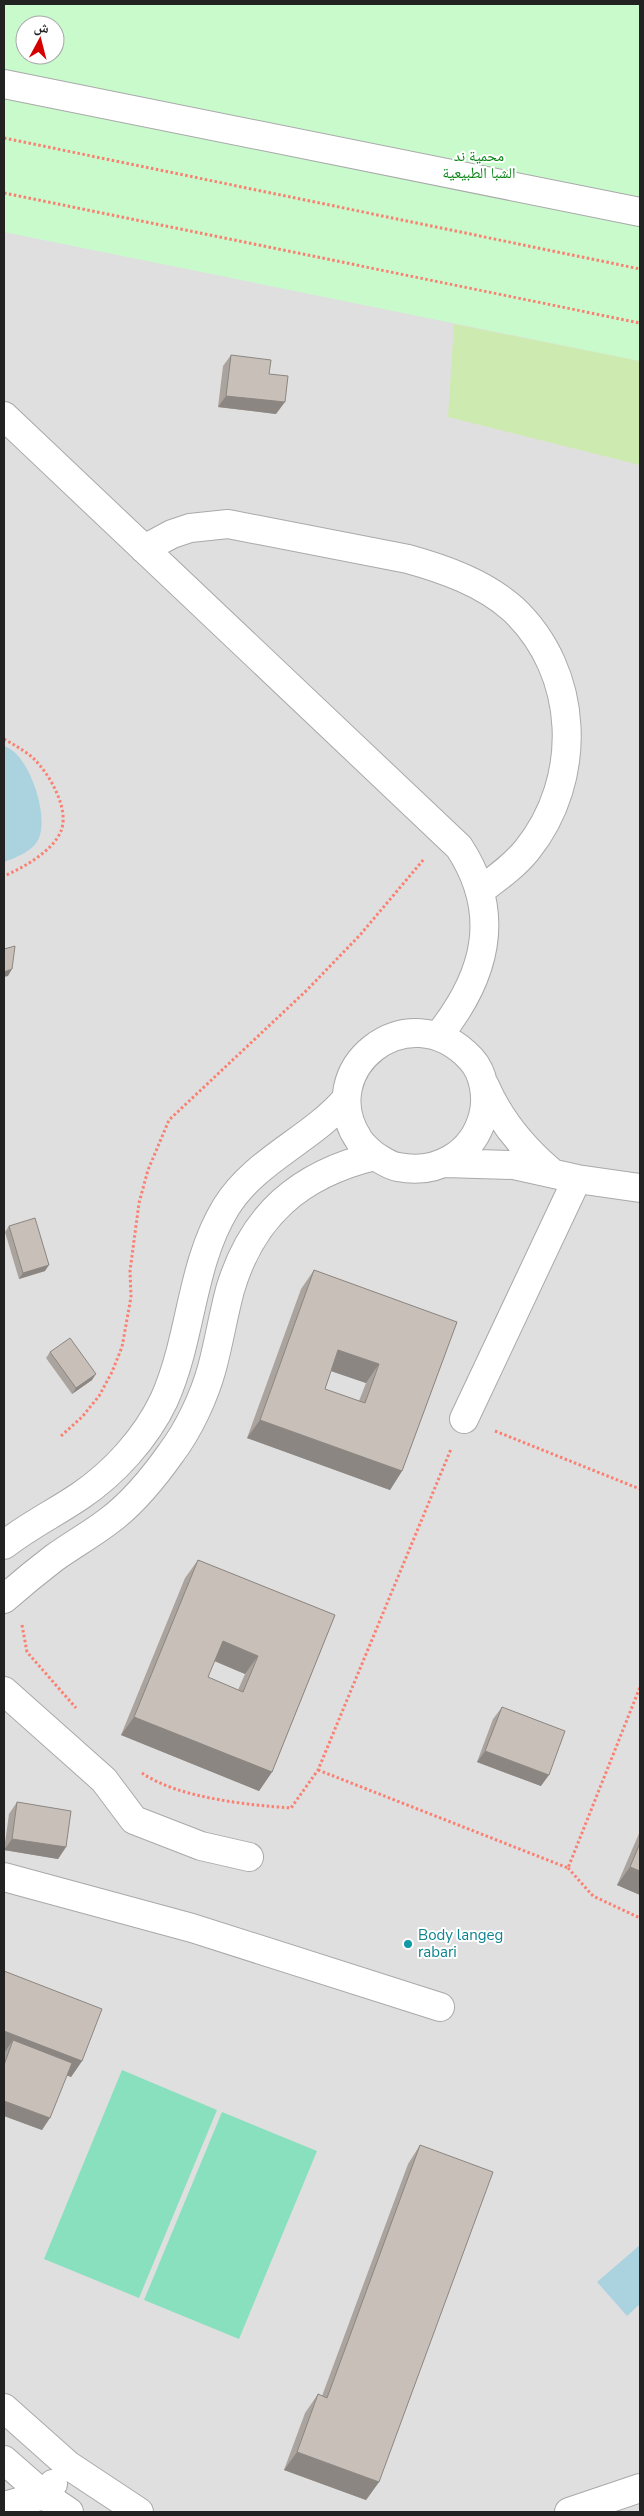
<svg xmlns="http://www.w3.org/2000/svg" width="644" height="2516" viewBox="0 0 644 2516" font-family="'Nunito Sans','Noto Naskh Arabic',sans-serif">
  <rect width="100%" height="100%" fill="#f2efe9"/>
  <path fill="#e0dfdf" d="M 4,168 L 640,297 L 640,2512 L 4,2512 Z"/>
  <path fill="#cdebb0" d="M 454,324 L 640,361 L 640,465 L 448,417 Z"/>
  <path fill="#c8facc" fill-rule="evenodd" d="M 4,4 L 640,4 L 640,361 L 4,232 ZM 25,25 L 55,25 L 55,55 L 25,55 Z"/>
  <path fill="#88e0be" d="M 122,2070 L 217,2110 L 139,2298 L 44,2259 Z
    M 222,2112 L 317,2151 L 239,2339 L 144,2300 Z"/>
  <path fill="#aad3df" d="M 4,746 C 29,753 49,815 39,838 C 34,851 15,858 4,862 Z
    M 640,2245 L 640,2304 L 627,2316 L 597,2282 Z"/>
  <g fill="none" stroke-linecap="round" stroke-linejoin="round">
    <defs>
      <path id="minor" d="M 4,84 L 640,212
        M 4,416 L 459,847 C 503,914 486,976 439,1035
        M 144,549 L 172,534 L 190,528 L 228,524 L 408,559 C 444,569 484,583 513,609 C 580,672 584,779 527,850 C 514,866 497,878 481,890
        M 485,1086 C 500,1121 522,1147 550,1171
        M 445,1163 L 514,1165 L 577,1179 L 640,1188
        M 464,1419 L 577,1179
        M 4,1545 C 28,1526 55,1513 80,1496 C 114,1473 146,1438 164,1400 C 192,1338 190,1266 226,1207 C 255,1160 311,1140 346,1099
        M 4,1599 C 20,1585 37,1571 54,1558 C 72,1545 92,1534 110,1520 C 134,1502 154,1477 171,1453 C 189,1429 204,1397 212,1368 C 219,1342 223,1316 230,1290 C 252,1215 300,1174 375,1156 C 382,1160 390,1166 398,1167 C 437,1175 473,1154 483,1116 C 488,1098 484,1073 471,1059 C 408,991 312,1070 359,1140 C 363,1146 369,1151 375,1156
        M 4,1691 L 104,1780 L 134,1820 L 201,1846 L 249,1857
        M 4,1877 L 192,1928 L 440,2007
        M 4,2408 L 68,2465 L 139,2512
        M 4,2460 L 44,2495 L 69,2512
        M 4,2506 L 44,2495 L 53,2484
        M 569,2512 L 640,2488"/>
    </defs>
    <use href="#minor" stroke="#a9a9a9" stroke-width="30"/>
    <path stroke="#fa8072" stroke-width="3" stroke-dasharray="2.5 2.5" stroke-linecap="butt" d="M 4,138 L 640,269
      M 4,193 L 640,323
      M 4,739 C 14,745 24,750 33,758 C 49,773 70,809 61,831 C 53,851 23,868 4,876
      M 495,1431 L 640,1489
      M 61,1436 L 82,1417 L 99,1396 L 112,1372 L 122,1347 L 131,1297 L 130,1271 L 139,1203 L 148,1170 L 169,1120 L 307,990 L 360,935 L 424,859
      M 22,1625 L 27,1652 L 76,1708
      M 318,1770 L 568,1868 L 640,1687
      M 142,1773 C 178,1798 248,1805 291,1808 L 318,1770 L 451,1449
      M 568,1868 L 593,1896 L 640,1918"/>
    <use href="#minor" stroke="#fff" stroke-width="28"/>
  </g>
  <path fill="#aba49e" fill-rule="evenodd" d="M 231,355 L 269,374 L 276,414 L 218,407 L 223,366 Z
    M 9,1226 L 45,1271 L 19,1279 L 5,1232 Z
    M 314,1270 L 457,1322 L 402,1471 L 390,1490 L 247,1438 L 301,1289 ZM 331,1371 L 366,1383 L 359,1401 L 325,1389 Z
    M 50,1352 L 92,1380 L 72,1394 L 46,1358 Z
    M 198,1560 L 335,1615 L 272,1772 L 259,1791 L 121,1735 L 185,1578 ZM 214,1661 L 245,1674 L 238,1690 L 208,1677 Z
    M 502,1707 L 541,1786 L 477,1762 L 493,1719 Z
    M 17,1802 L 66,1847 L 58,1859 L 4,1850 L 9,1814 Z
    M 640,1831 L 640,1895 L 617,1885 Z
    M 4,1971 L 82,2061 L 71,2077 L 67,2075 L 42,2130 L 4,2116 L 4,2056 L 5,2052 L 4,2051 Z
    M 420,2145 L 379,2482 L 366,2500 L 284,2470 L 305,2413 L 318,2394 L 322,2396 L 408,2164 Z"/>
  <path fill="#8b8681" d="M 226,396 L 285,402 L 276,414 L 218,407 Z
    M 12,969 L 8,976 L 4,977 L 4,972 Z
    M 49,1265 L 45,1271 L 19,1279 L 23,1273 Z
    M 338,1350 L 379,1364 L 366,1383 L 325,1369 Z
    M 96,1374 L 92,1380 L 72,1394 L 76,1388 Z
    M 260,1420 L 402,1471 L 390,1490 L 247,1438 Z
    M 223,1641 L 258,1656 L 245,1674 L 210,1659 Z
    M 134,1717 L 272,1772 L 259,1791 L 121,1735 Z
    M 485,1751 L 549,1775 L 541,1786 L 477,1762 Z
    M 12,1839 L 66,1847 L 58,1859 L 4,1850 Z
    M 630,1867 L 640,1871 L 640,1895 L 617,1885 Z
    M 4,2031 L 82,2061 L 71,2077 L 8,2053 L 13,2040 L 5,2052 L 4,2051 Z
    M 4,2101 L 50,2118 L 42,2130 L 4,2116 Z
    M 297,2452 L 379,2482 L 366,2500 L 284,2470 Z"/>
  <path fill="#c7bfb8" stroke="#8b8681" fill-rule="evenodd" d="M 231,355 L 271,360 L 269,374 L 288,376 L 285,402 L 226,396 Z
    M 15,946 L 12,969 L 4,972 L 4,949 Z
    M 35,1218 L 49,1265 L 23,1273 L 9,1226 Z
    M 314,1270 L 457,1322 L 402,1471 L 260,1420 ZM 338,1350 L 379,1364 L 365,1403 L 325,1389 Z
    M 70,1338 L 96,1374 L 76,1388 L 50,1352 Z
    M 198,1560 L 335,1615 L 272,1772 L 134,1717 ZM 223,1641 L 258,1656 L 243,1692 L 208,1677 Z
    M 502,1707 L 565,1731 L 549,1775 L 485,1751 Z
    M 17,1802 L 71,1811 L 66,1847 L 12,1839 Z
    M 640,1843 L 640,1871 L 630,1867 Z
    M 4,1971 L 102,2009 L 82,2061 L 4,2031 Z
    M 13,2040 L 72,2063 L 50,2118 L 4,2101 L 4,2065 Z
    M 420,2145 L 493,2172 L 379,2482 L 297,2452 L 318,2394 L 327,2398 Z"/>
  <circle fill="#0f9aa8" stroke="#fff" stroke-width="2" cx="408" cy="1944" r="5"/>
  <g text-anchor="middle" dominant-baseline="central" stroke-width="4" stroke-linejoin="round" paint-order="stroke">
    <g font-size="15" fill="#0c8416" stroke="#fff">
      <text x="479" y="156">محمية ند<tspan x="479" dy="17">الشبا الطبيعية</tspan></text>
    </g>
    <g font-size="15" fill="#0d838f" stroke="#fff" text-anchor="start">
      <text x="418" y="1935">Body langeg<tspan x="418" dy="17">rabari</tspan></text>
    </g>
  </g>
  <rect width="644" height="2516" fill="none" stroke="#222222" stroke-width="10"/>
  <g transform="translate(40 40) rotate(7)"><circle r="24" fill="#ffffff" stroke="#a7a7a7"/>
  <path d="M0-4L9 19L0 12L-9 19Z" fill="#d40000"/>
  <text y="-8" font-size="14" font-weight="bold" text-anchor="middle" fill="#222222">ش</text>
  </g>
</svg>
